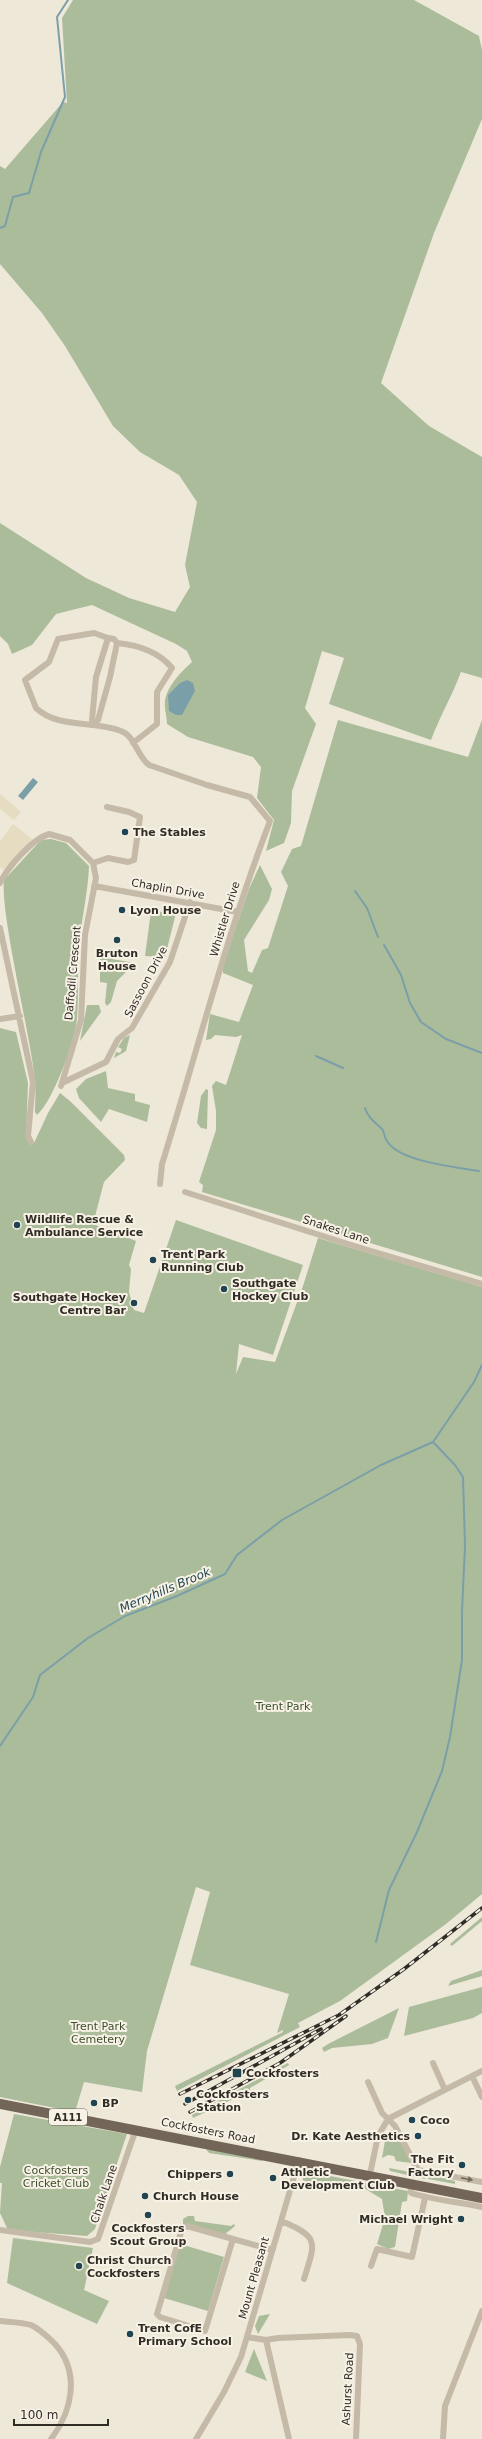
<svg xmlns="http://www.w3.org/2000/svg" width="482" height="2439" viewBox="0 0 482 2439" font-family="'DejaVu Sans',sans-serif">
  <rect width="100%" height="100%" fill="#eee8d9"/>
  <path fill="#abbc9b" d="M 73,0 L 414,0 L 479,36 L 482,50 L 482,119 L 434,233 L 381,383 L 429,426 L 482,457 L 482,678 L 461,672 C 452,696 440,716 431,740 L 329,704 L 344,658 L 322,651 L 305,708 L 316,724 L 292,791 L 291,823 L 284,843 L 266,851 L 274,820 L 257,798 L 261,767 L 253,757 L 188,737 L 167,724 C 167,717 164,708 165,701 C 167,686 182,671 192,662 L 187,651 L 176,644 L 92,605 L 56,614 L 32,645 L 12,654 L 8,644 L 0,636 L 0,523 L 86,578 L 129,598 L 175,612 L 190,587 L 185,565 L 197,502 L 179,475 L 140,452 L 113,426 L 65,346 L 42,313 L 0,264 L 0,166 L 5,169 L 63,102 L 67,103 L 62,18 Z
    M 338,720 L 468,757 L 482,720 L 482,1277 L 202,1192 L 203,1185 L 199,1182 L 216,1130 L 216,1111 L 212,1086 L 216,1081 L 226,1085 L 242,1035 L 236,1037 L 215,1035 L 211,1039 L 206,1040 L 210,1014 L 239,1022 L 253,985 L 223,973 L 223,965 L 249,889 L 260,865 L 272,889 L 269,900 L 244,940 L 248,971 L 252,973 L 262,950 L 268,948 L 288,886 L 281,872 L 292,849 L 301,846 Z
    M 51,839 L 66,843 L 89,866 C 88,894 81,920 79,948 C 77,971 79,994 77,1018 C 76,1039 53,1101 37,1115 L 35,1112 C 35,1102 36,1091 35,1081 C 31,1037 0,914 4,880 L 41,840 Z
    M 151,911 L 176,913 L 165,957 L 145,956 Z
    M 100,957 L 135,963 L 117,981 L 111,1002 L 107,1006 L 105,1003 L 107,983 L 100,982 Z
    M 87,1005 L 99,1005 L 101,1012 L 80,1041 Z
    M 0,1028 L 16,1032 L 28,1083 L 26,1138 L 34,1143 L 48,1113 L 60,1093 L 70,1101 L 124,1155 L 125,1160 L 104,1182 L 93,1224 L 136,1241 L 129,1265 L 131,1269 L 129,1292 L 134,1310 L 144,1313 L 176,1220 L 303,1265 L 273,1355 L 239,1344 L 236,1374 L 243,1357 L 275,1362 L 303,1286 L 318,1238 L 482,1287 L 482,1894 L 446,1924 L 340,2001 L 298,2023 L 300,2027 L 177,2091 L 175,2086 L 283,2032 L 283,2030 L 277,2033 L 289,1994 L 190,1965 L 210,1892 L 196,1887 L 147,2051 L 142,2092 L 84,2082 L 75,2112 L 0,2097 Z
    M 130,1035 L 126,1051 L 114,1058 L 116,1052 L 120,1053 L 122,1049 L 118,1047 L 124,1038 Z
    M 106,1071 L 108,1088 L 135,1094 L 135,1101 L 150,1105 L 147,1122 L 109,1109 L 101,1122 L 79,1098 L 76,1089 L 86,1079 Z
    M 206,1089 L 208,1090 L 207,1129 L 201,1128 L 197,1123 L 201,1096 Z
    M 482,1917 L 482,1921 L 452,1946 L 450,1944 Z
    M 482,1970 L 482,1976 L 448,1986 L 451,1981 Z
    M 482,1987 L 482,2013 L 473,2018 L 404,2036 L 409,2007 Z
    M 399,2008 L 388,2038 L 372,2044 L 332,2048 L 324,2052 L 322,2048 L 328,2044 Z
    M 288,2063 L 289,2065 L 250,2088 L 250,2091 L 193,2118 L 192,2115 Z
    M 14,2114 L 127,2134 L 95,2229 L 87,2236 L 8,2230 L 0,2213 L 2,2183 L 0,2183 L 0,2167 Z
    M 391,2130 L 396,2133 L 411,2163 L 396,2161 L 394,2156 L 388,2155 L 382,2158 L 386,2135 Z
    M 206,2149 L 262,2158 L 262,2161 L 209,2153 Z
    M 389,2168 L 426,2175 L 425,2179 L 390,2171 Z
    M 304,2171 L 408,2191 L 407,2201 L 402,2202 L 395,2247 L 388,2249 L 377,2244 L 385,2218 L 382,2199 L 362,2187 L 347,2182 L 336,2189 L 319,2183 L 308,2184 L 303,2180 L 302,2173 Z
    M 429,2175 L 455,2181 L 455,2184 L 428,2179 Z
    M 188,2216 L 194,2216 L 195,2221 L 231,2226 L 234,2224 L 235,2226 L 224,2235 L 183,2226 L 183,2219 Z
    M 13,2238 L 93,2248 L 84,2290 L 109,2301 L 97,2324 L 7,2283 Z
    M 180,2244 L 224,2257 L 208,2311 L 164,2298 Z
    M 270,2314 L 258,2334 L 255,2326 L 259,2316 Z
    M 254,2349 L 267,2381 L 245,2372 Z"/>
  <path fill="#e5dcc2" d="M 0,794 L 21,812 L 14,820 L 0,809 Z
    M 13,824 L 36,842 L 6,871 L 0,867 L 0,841 Z"/>
  <path fill="#7b9fa9" d="M 187,680 L 193,683 L 195,691 L 182,715 L 176,715 L 169,711 L 168,695 L 180,683 Z
    M 33,778 L 38,782 L 23,800 L 18,796 Z"/>
  <g fill="none" stroke-linecap="round" stroke-linejoin="round">
    <path stroke="#7b9fa9" stroke-width="2" d="M 0,228 L 5,226 L 13,197 L 29,193 L 41,152 L 65,97 L 57,17 L 68,0
      M 355,891 L 367,908 L 378,937
      M 384,945 L 401,975 L 410,1003 L 421,1022 L 446,1039 L 482,1053
      M 316,1056 L 343,1068
      M 365,1108 C 368,1118 375,1122 382,1129 C 385,1133 384,1137 387,1141 C 399,1162 457,1167 479,1171
      M 0,1746 L 33,1697 L 40,1675 L 88,1638 L 125,1616 L 177,1596 L 225,1574 L 237,1555 L 282,1520 L 381,1465 L 433,1442 L 474,1382 L 482,1365
      M 376,1942 L 389,1890 L 417,1832 L 442,1771 L 450,1737 L 462,1660 L 462,1611 L 465,1546 L 463,1477 L 455,1465 L 433,1442"/>
    <path stroke="#c5baa7" stroke-width="6" d="M 108,638 L 94,633 L 58,639 L 49,662 L 25,680 L 36,708 C 58,729 94,720 121,731 C 135,736 137,756 149,765 L 207,785 L 250,797 L 270,821 C 227,933 198,1049 162,1164 L 160,1184
      M 108,638 L 114,639 L 117,643 L 110,677 L 98,720 L 95,723 L 92,720 L 96,677 Z
      M 117,643 C 137,645 159,652 172,668 L 157,692 L 157,724 L 133,743
      M 93,863 L 108,858 L 128,862 L 134,860 L 140,817 L 129,812 L 107,807
      M 0,883 C 8,867 32,839 49,834 L 70,840 L 93,863 L 96,878 L 85,935 L 81,1020 L 61,1086
      M 94,886 L 238,912
      M 0,928 L 33,1082 L 28,1136 L 31,1142
      M 0,1019 L 20,1016
      M 62,1083 L 106,1062 L 118,1039 L 132,1028 L 170,962 L 190,902
      M 185,1192 L 351,1245 L 482,1284
      M 433,2063 L 445,2090
      M 472,2076 L 482,2097
      M 368,2082 L 382,2113 L 395,2126 L 418,2170 L 482,2182
      M 370,2174 L 378,2136 L 388,2119 L 482,2071
      M 410,2183 L 411,2193 C 433,2200 458,2202 482,2207
      M 281,2221 C 321,2237 315,2243 304,2279
      M 187,2226 L 233,2239 L 205,2331 L 160,2317 L 157,2314 L 182,2229 Z
      M 0,2230 L 90,2242 L 98,2239 L 136,2129
      M 233,2239 L 272,2250
      M 371,2266 L 377,2249 L 412,2257 L 425,2198
      M 0,2321 C 10,2322 21,2322 31,2325 C 40,2329 48,2337 55,2344 C 80,2372 73,2410 51,2439
      M 247,2337 L 266,2340 L 289,2439
      M 266,2340 L 278,2338 L 350,2335 L 357,2336 L 360,2344 L 356,2439
      M 196,2439 L 224,2392 L 241,2357 L 299,2160
      M 443,2439 L 445,2406 L 482,2311"/>
    <path stroke="#736659" stroke-width="10" d="M 0,2104 L 482,2198"/>
    <defs>
      <path id="rail" d="M 180,2094 L 339,2015 L 404,1969 L 482,1908
        M 185,2104 L 321,2029
        M 190,2112 L 280,2063 L 346,2016"/>
    </defs>
    <use href="#rail" stroke="#322c27" stroke-width="3.5"/>
    <use href="#rail" stroke="#f7f2e5" stroke-width="2" stroke-dasharray="6" stroke-linecap="butt"/>
  </g>
  <defs><path id="oneway-solid" d="M-6-.8H1V-3.2L6.5 0L1 3.2V.8H-6Z"/></defs>
  <use fill="#746c61" href="#oneway-solid" transform="translate(467 2179) rotate(11)"/>
  <g fill="#204450" stroke="#f7f2e5" stroke-width="1.5">
    <circle cx="125" cy="832" r="4"/>
    <circle cx="122" cy="910" r="4"/>
    <circle cx="117" cy="940" r="4"/>
    <circle cx="17" cy="1225" r="4"/>
    <circle cx="153" cy="1260" r="4"/>
    <circle cx="224" cy="1289" r="4"/>
    <circle cx="134" cy="1303" r="4"/>
    <rect x="232" y="2068" width="10" height="10" rx="2"/>
    <circle cx="188" cy="2100" r="4"/>
    <circle cx="94" cy="2103" r="4"/>
    <circle cx="412" cy="2120" r="4"/>
    <circle cx="418" cy="2136" r="4"/>
    <circle cx="462" cy="2165" r="4"/>
    <circle cx="230" cy="2174" r="4"/>
    <circle cx="273" cy="2178" r="4"/>
    <circle cx="145" cy="2196" r="4"/>
    <circle cx="148" cy="2215" r="4"/>
    <circle cx="461" cy="2219" r="4"/>
    <circle cx="79" cy="2266" r="4"/>
    <circle cx="130" cy="2334" r="4"/>
  </g>
  <g text-anchor="middle" dominant-baseline="central" stroke-width="4" stroke-linejoin="round" paint-order="stroke">
    <rect fill="#f7f2e5" stroke="#6d6760" stroke-width="1" x="49" y="2109" width="38" height="16" rx="3"/>
    <g font-size="10" font-weight="bold" fill="#322c27">
      <text x="68" y="2117">A111</text>
    </g>
    <g font-size="11" font-weight="bold" fill="#322c27" stroke="#f7f2e5" text-anchor="start">
      <text x="133" y="832">The Stables</text>
      <text x="130" y="910">Lyon House</text>
      <text x="117" y="953" text-anchor="middle">Bruton<tspan x="117" dy="13">House</tspan></text>
      <text x="25" y="1219">Wildlife Rescue &amp;<tspan x="25" dy="13">Ambulance Service</tspan></text>
      <text x="161" y="1254">Trent Park<tspan x="161" dy="13">Running Club</tspan></text>
      <text x="232" y="1283">Southgate<tspan x="232" dy="13">Hockey Club</tspan></text>
      <text x="126" y="1297" text-anchor="end">Southgate Hockey<tspan x="126" dy="13">Centre Bar</tspan></text>
      <text x="246" y="2073">Cockfosters</text>
      <text x="196" y="2094">Cockfosters<tspan x="196" dy="13">Station</tspan></text>
      <text x="102" y="2103">BP</text>
      <text x="420" y="2120">Coco</text>
      <text x="410" y="2136" text-anchor="end">Dr. Kate Aesthetics</text>
      <text x="454" y="2159" text-anchor="end">The Fit<tspan x="454" dy="13">Factory</tspan></text>
      <text x="281" y="2172">Athletic<tspan x="281" dy="13">Development Club</tspan></text>
      <text x="222" y="2174" text-anchor="end">Chippers</text>
      <text x="153" y="2196">Church House</text>
      <text x="453" y="2219" text-anchor="end">Michael Wright</text>
      <text x="148" y="2228" text-anchor="middle">Cockfosters<tspan x="148" dy="13">Scout Group</tspan></text>
      <text x="87" y="2260">Christ Church<tspan x="87" dy="13">Cockfosters</tspan></text>
      <text x="138" y="2328">Trent CofE<tspan x="138" dy="13">Primary School</tspan></text>
    </g>
    <g font-size="11" fill="#322c27" stroke="#f7f2e5">
      <text transform="translate(168 889) rotate(10)">Chaplin Drive</text>
      <text transform="translate(225 919) rotate(-73)">Whistler Drive</text>
      <text transform="translate(73 973) rotate(-85)">Daffodil Crescent</text>
      <text transform="translate(146 982) rotate(-62)">Sassoon Drive</text>
      <text transform="translate(336 1230) rotate(18)">Snakes Lane</text>
      <text transform="translate(208 2131) rotate(11)">Cockfosters Road</text>
      <text transform="translate(104 2194) rotate(-71)">Chalk Lane</text>
      <text transform="translate(254 2278) rotate(-74)">Mount Pleasant</text>
      <text transform="translate(348 2389) rotate(-87)">Ashurst Road</text>
    </g>
    <g font-size="11" fill="#3c4e2d" stroke="#f7f2e5">
      <text x="283" y="1706">Trent Park</text>
      <text x="98" y="2026">Trent Park<tspan x="98" dy="13">Cemetery</tspan></text>
      <text x="56" y="2170">Cockfosters<tspan x="56" dy="13">Cricket Club</tspan></text>
    </g>
    <g font-size="12" font-style="italic" fill="#204450" stroke="#f7f2e5">
      <text transform="translate(165 1590) rotate(-23)">Merryhills Brook</text>
    </g>
  </g>
  <path d="M14 2419v6h94v-6" fill="none" stroke="#322c27" stroke-width="2"/>
  <text x="20" y="2419" font-size="12" fill="#322c27" stroke="#f7f2e5" stroke-width="3" paint-order="stroke">100 m</text>
</svg>
